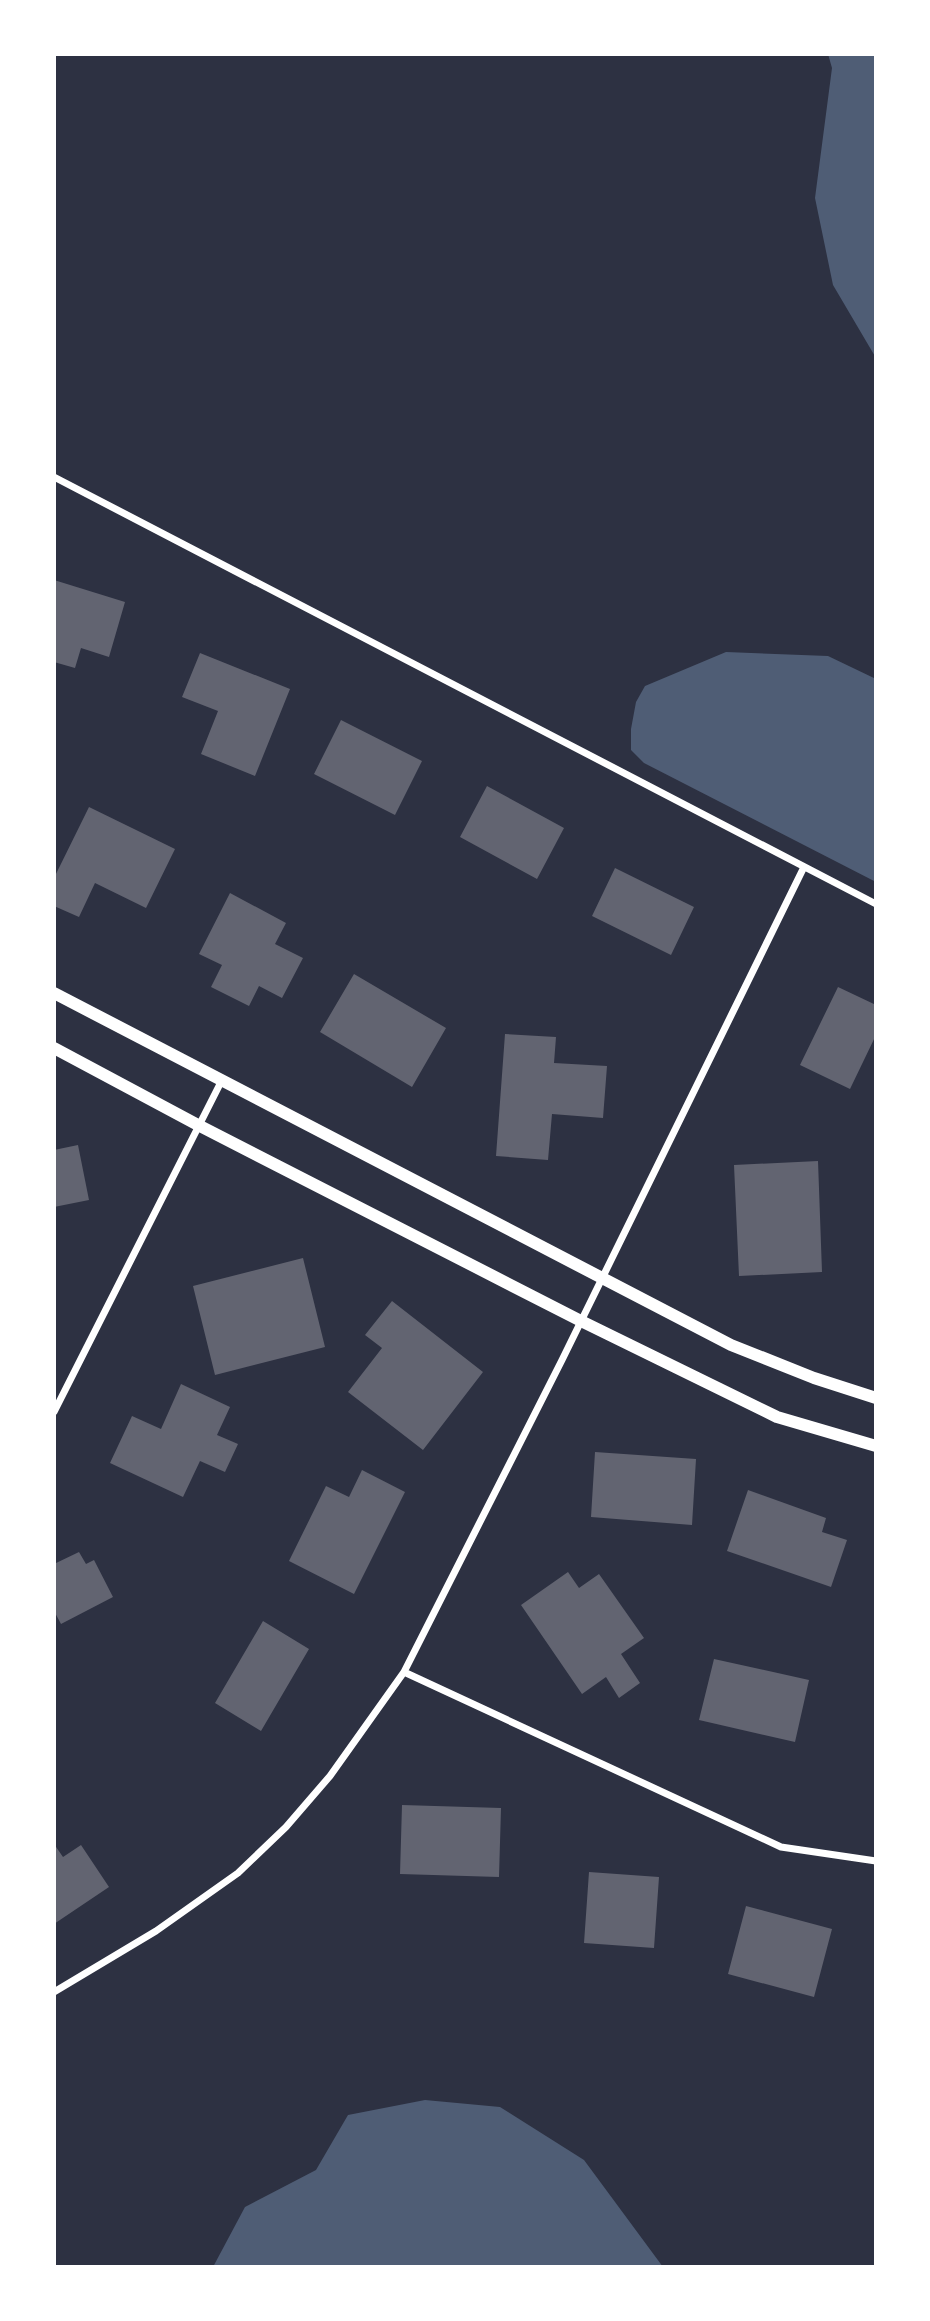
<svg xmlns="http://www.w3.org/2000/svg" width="930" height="2321" viewBox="0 0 930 2321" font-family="'Zilla Slab',serif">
  <rect width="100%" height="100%" fill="#2d3142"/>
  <path fill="#4f5d75" d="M 828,54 L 876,54 L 876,358 L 833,285 L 815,198 L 832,68 Z
    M 726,652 L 828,656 L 876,679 L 876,882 L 644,763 L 631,750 L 631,729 L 636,702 L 645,686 Z
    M 425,2100 L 500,2107 L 584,2160 L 663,2267 L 213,2267 L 245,2207 L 316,2170 L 348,2115 Z"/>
  <path fill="#626471" d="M 54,580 L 125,602 L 109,657 L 81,648 L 75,668 L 54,662 Z
    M 200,653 L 290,689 L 255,776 L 201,754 L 218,711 L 182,697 Z
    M 341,720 L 422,761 L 395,815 L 314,774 Z
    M 487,786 L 564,828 L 537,879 L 460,837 Z
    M 89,807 L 175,849 L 146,908 L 95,883 L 79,917 L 54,906 L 54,878 Z
    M 615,868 L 694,907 L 671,955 L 592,916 Z
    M 230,893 L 286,923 L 275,944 L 303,958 L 282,998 L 259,986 L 249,1006 L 211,987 L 222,965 L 199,954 Z
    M 354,974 L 446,1028 L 412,1087 L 320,1032 Z
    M 838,987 L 876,1005 L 876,1035 L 850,1089 L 800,1065 Z
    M 505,1034 L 556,1037 L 554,1063 L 607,1066 L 603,1118 L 552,1114 L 548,1160 L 496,1156 Z
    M 78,1145 L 89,1200 L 54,1207 L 54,1150 Z
    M 818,1161 L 822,1272 L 739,1276 L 734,1165 Z
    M 303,1258 L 325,1347 L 215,1375 L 193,1286 Z
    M 392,1301 L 483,1372 L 423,1450 L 348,1392 L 382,1348 L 365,1335 Z
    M 181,1384 L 230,1407 L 217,1435 L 238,1444 L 225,1472 L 200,1461 L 183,1497 L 110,1463 L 132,1416 L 161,1429 Z
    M 595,1452 L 696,1459 L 692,1525 L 591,1517 Z
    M 362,1470 L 405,1492 L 354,1594 L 289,1561 L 326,1486 L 349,1497 Z
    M 748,1490 L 826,1518 L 822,1532 L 847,1540 L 831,1587 L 727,1551 Z
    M 79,1552 L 86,1564 L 94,1560 L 113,1597 L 61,1624 L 54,1611 L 54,1564 Z
    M 568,1572 L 579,1588 L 599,1574 L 644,1638 L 621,1654 L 640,1683 L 619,1698 L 606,1677 L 582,1694 L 521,1605 Z
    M 263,1621 L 309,1649 L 261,1731 L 215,1703 Z
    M 714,1659 L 809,1680 L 795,1742 L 699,1720 Z
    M 402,1805 L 501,1808 L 499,1877 L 400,1874 Z
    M 54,1844 L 63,1857 L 81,1845 L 109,1887 L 54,1924 Z
    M 589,1872 L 659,1877 L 654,1948 L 584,1943 Z
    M 746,1906 L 832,1929 L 814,1997 L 728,1974 Z"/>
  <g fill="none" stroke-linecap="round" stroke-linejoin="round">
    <path stroke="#fff" stroke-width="7" d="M 54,477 L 876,904
      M 54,1412 L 222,1080
      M 404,1672 L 781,1847 L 876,1861
      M 54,1992 L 156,1931 L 238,1873 L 286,1827 L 330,1776 L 404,1672 L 562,1360 L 804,867"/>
    <path stroke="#fff" stroke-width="12" d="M 54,993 L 731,1345 L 814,1378 L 876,1398
      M 54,1048 L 198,1125 L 581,1321 L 777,1417 L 876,1446"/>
  </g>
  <rect width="930" height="2321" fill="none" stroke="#ffffff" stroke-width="112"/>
</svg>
